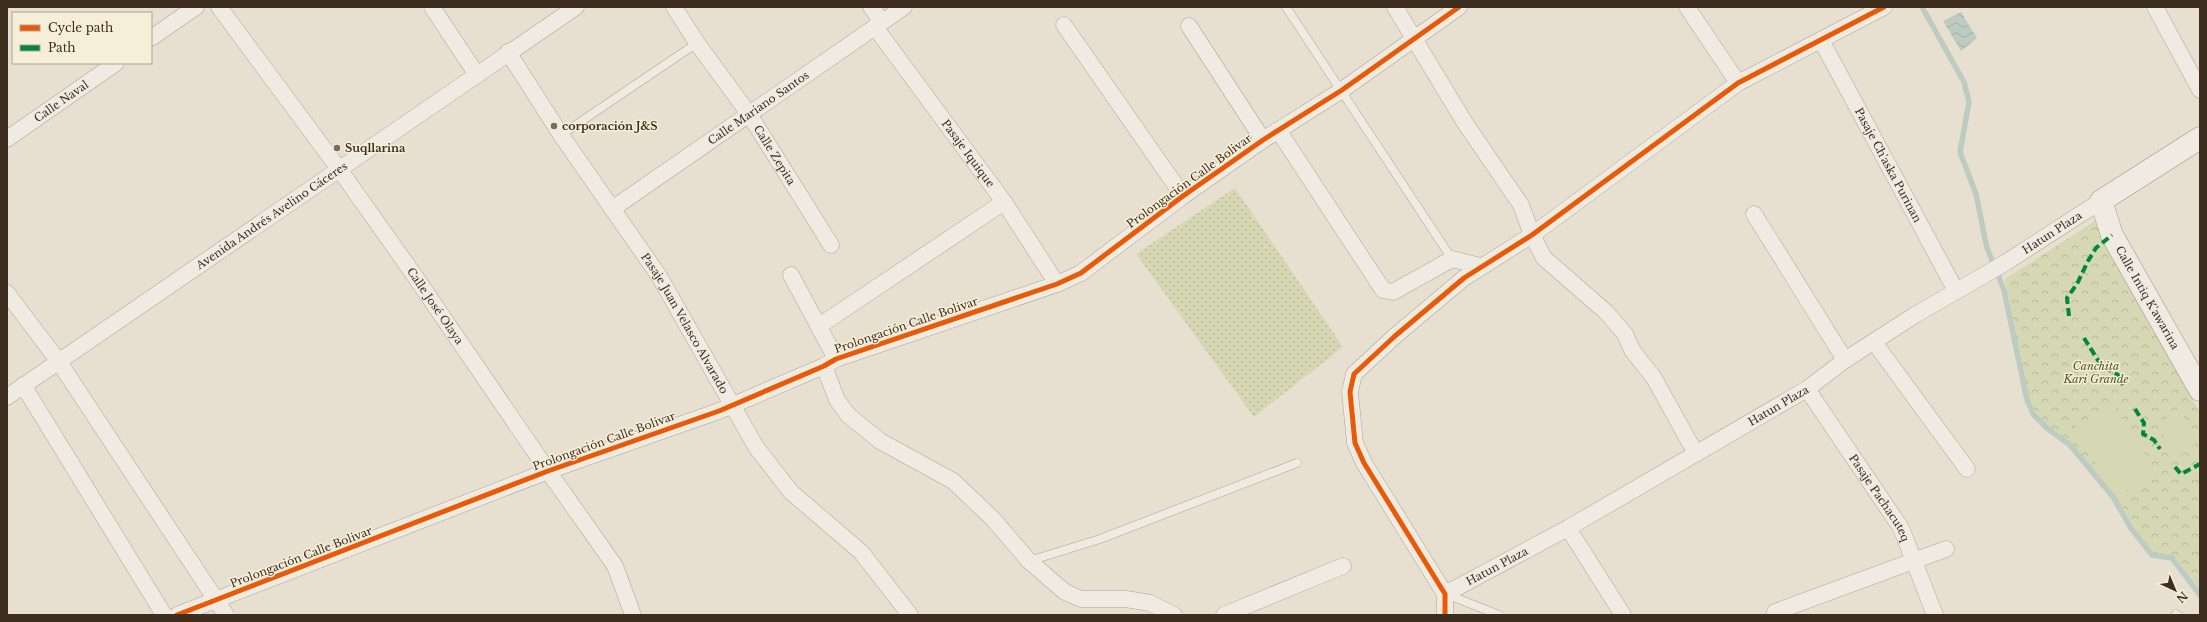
<svg xmlns="http://www.w3.org/2000/svg" width="2207" height="622" viewBox="0 0 2207 622" font-family="'Libre Baskerville',serif">
  <defs>
    <pattern id="grass-dots" width="8" height="8" patternUnits="userSpaceOnUse"><rect width="8" height="8" fill="#d6d7b3"/><path d="M2 2h.1M6 6h.1" fill="none" stroke="#b9b99a" stroke-width="1.8" stroke-linecap="round"/></pattern>
    <pattern id="forest-crowns" width="20" height="18" patternUnits="userSpaceOnUse"><rect width="20" height="18" fill="#d6d7b3"/><path d="M2 6a3 3 0 1 1 6 0M12 15a3 3 0 1 1 6 0" fill="none" stroke="#b9b99a"/></pattern>
    <pattern id="water-waves" width="16" height="10" patternUnits="userSpaceOnUse"><rect width="16" height="10" fill="#bcccc2"/><path d="M0 5q4-4 8 0t8 0" fill="none" stroke="#a2b0a6"/></pattern>
  </defs>
  <rect width="100%" height="100%" fill="#e7e0d1"/>
  <path fill="url(#grass-dots)" d="M 1235,188 L 1343,347 L 1254,417 L 1136,254 Z"/>
  <path fill="url(#forest-crowns)" d="M 2095,221 L 2200,413 L 2200,589 L 2174,556 L 2157,556 L 2140,535 L 2117,500 L 2072,445 L 2051,429 L 2031,407 L 2026,390 L 2005,279 Z"/>
  <path fill="#d6d7b3" d="M 2114,405 L 2157,473 L 2117,496 L 2074,428 Z
    M 2179,408 L 2198,442 L 2178,458 L 2157,425 Z"/>
  <path fill="url(#water-waves)" d="M 1961,12 L 1977,38 L 1961,51 L 1943,21 Z"/>
  <g fill="none" stroke-linecap="round" stroke-linejoin="round">
    <path stroke="#bcccc2" stroke-width="5.5" d="M 1922,7 L 1964,82 L 1969,102 L 1960,152 L 1976,194 L 1987,248 L 2004,290 L 2027,400 L 2033,414 L 2048,429 L 2070,445 L 2113,497 L 2131,528 L 2152,555 L 2172,558 L 2200,595"/>
    <defs>
      <path id="lane" d="M 1286,7 L 1452,259
        M 561,135 L 697,43
        M 1029,561 L 1100,539 L 1297,463
        M 1446,594 L 1499,615
        M 2176,614 L 2178,615"/>
      <g id="street">
        <path id="s1" d="M 219,7 L 339,169 L 412,272 L 548,471 L 615,566 L 633,615"/>
        <path d="M 432,7 L 477,75"/>
        <path id="s2" d="M 674,7 L 697,43 L 749,114 L 831,245"/>
        <path d="M 871,7 L 882,22"/>
        <path d="M 1395,7 L 1465,123 L 1521,205 L 1532,235 L 1544,258 L 1606,312 L 1625,334 L 1632,350 L 1654,378 L 1696,454"/>
        <path d="M 1687,7 L 1738,83"/>
        <path d="M 2155,7 L 2200,90"/>
        <path d="M 1064,25 L 1183,196"/>
        <path d="M 1189,26 L 1263,140"/>
        <path id="s3" d="M 875,27 L 1004,202 L 1057,284"/>
        <path d="M 151,38 L 196,7"/>
        <path id="s4" d="M 1821,40 L 1956,291"/>
        <path id="s5" d="M 508,52 L 561,135 L 659,276 L 756,447 L 791,492 L 861,552 L 910,615"/>
        <path d="M 1278,130 L 1383,290 L 1393,292 L 1452,259 L 1480,266"/>
        <path id="s6" d="M 7,139 L 116,63"/>
        <path id="s7" d="M 612,209 L 904,7"/>
        <path d="M 1754,214 L 1845,360"/>
        <path d="M 791,275 L 836,359"/>
        <path d="M 7,293 L 59,362 L 226,615"/>
        <path d="M 819,326 L 1004,202"/>
        <path d="M 1874,342 L 1967,469"/>
        <path d="M 824,366 L 837,400 L 848,415 L 880,441 L 953,481 L 993,519 L 1029,561 L 1065,592 L 1081,599 L 1126,599 L 1150,603 L 1174,615"/>
        <path d="M 23,385 L 164,615"/>
        <path id="s8" d="M 1807,389 L 1901,528 L 1935,615"/>
        <path id="s9" d="M 7,397 L 576,7"/>
        <path d="M 1568,528 L 1623,615"/>
        <path id="s10" d="M 1445,594 L 1568,528 L 1807,389 L 1845,360 L 1915,315 L 2005,263 L 2101,201"/>
        <path d="M 1775,612 L 1946,549"/>
        <path d="M 177,615 L 548,471 L 719,411 L 824,366 L 836,359 L 1057,284 L 1081,273 L 1183,196 L 1263,140 L 1342,90 L 1459,7"/>
        <path d="M 1224,615 L 1343,566"/>
        <path d="M 1445,615 L 1445,594 L 1364,463 L 1355,443 L 1350,392 L 1354,374 L 1395,336 L 1464,278 L 1532,235 L 1738,83 L 1884,7"/>
      </g>
      <g id="secondary">
        <path id="s11" d="M 2200,138 L 2101,201 L 2112,235 L 2200,390"/>
      </g>
    </defs>
    <use href="#lane" stroke="#ada599" stroke-width="9"/>
    <use href="#street" stroke="#ada599" stroke-width="17"/>
    <use href="#secondary" stroke="#9c958a" stroke-width="23"/>
    <use href="#lane" stroke="#efebe3" stroke-width="8"/>
    <use href="#street" stroke="#efebe3" stroke-width="16"/>
    <use href="#secondary" stroke="#efebe3" stroke-width="22"/>
    <path stroke="#00873e" stroke-width="4" stroke-dasharray="8 4" stroke-linecap="butt" d="M 2069,316 L 2067,298 L 2077,284 L 2088,261 L 2096,248 L 2112,235
      M 2084,338 L 2101,365 L 2118,375 L 2123,385
      M 2135,409 L 2144,423 L 2143,434 L 2154,440 L 2160,449
      M 2175,467 L 2181,474 L 2200,464"/>
    <defs>
      <path id="cycleway" d="M 177,615 L 548,471 L 719,411 L 824,366 L 836,359 L 1057,284 L 1081,273 L 1183,196 L 1263,140 L 1342,90 L 1459,7
        M 1445,615 L 1445,594 L 1364,463 L 1355,443 L 1350,392 L 1354,374 L 1395,336 L 1464,278 L 1532,235 L 1738,83 L 1884,7"/>
    </defs>
    <use href="#cycleway" stroke="#f7eed8" stroke-width="8"/>
    <use href="#cycleway" stroke="#e8590c" stroke-width="5"/>
  </g>
  <g fill="#786c5e" stroke="#f7eed8" stroke-width="1.5">
    <circle cx="554" cy="126" r="4"/>
    <circle cx="337" cy="148" r="4"/>
  </g>
  <g text-anchor="middle" dominant-baseline="central" stroke-width="3" stroke-linejoin="round" paint-order="stroke">
    <g font-size="11" fill="#3d2e20" stroke="#f7eed8">
      <text stroke="none"><textPath href="#s6" startOffset="66">Calle Naval</textPath></text>
      <text stroke="none"><textPath href="#s7" startOffset="178">Calle Mariano Santos</textPath></text>
      <text stroke="none"><textPath href="#s3" startOffset="157">Pasaje Iquique</textPath></text>
      <text stroke="none"><textPath href="#s2" startOffset="179">Calle Zepita</textPath></text>
      <text stroke="none"><textPath href="#s4" startOffset="142">Pasaje Ch'aska Purinan</textPath></text>
      <text transform="translate(1189 181) rotate(-36)">Prolongación Calle Bolivar</text>
      <text stroke="none"><textPath href="#s9" startOffset="321">Avenida Andrés Avelino Cáceres</textPath></text>
      <text stroke="none"><textPath href="#s10" startOffset="707">Hatun Plaza</textPath></text>
      <text stroke="none"><textPath href="#s11" startOffset="225">Calle Intiq K'awarina</textPath></text>
      <text stroke="none"><textPath href="#s1" startOffset="369">Calle José Olaya</textPath></text>
      <text stroke="none"><textPath href="#s5" startOffset="324">Pasaje Juan Velasco Alvarado</textPath></text>
      <text transform="translate(906 325) rotate(-19)">Prolongación Calle Bolivar</text>
      <text stroke="none"><textPath href="#s10" startOffset="383">Hatun Plaza</textPath></text>
      <text transform="translate(604 441) rotate(-20)">Prolongación Calle Bolivar</text>
      <text stroke="none"><textPath href="#s8" startOffset="131">Pasaje Pachacuteq</textPath></text>
      <text transform="translate(301 557) rotate(-21)">Prolongación Calle Bolivar</text>
      <text stroke="none"><textPath href="#s10" startOffset="59">Hatun Plaza</textPath></text>
    </g>
    <g font-size="11" font-weight="bold" fill="#3d2e20" stroke="#f7eed8" text-anchor="start">
      <text x="562" y="126">corporación J&amp;S</text>
      <text x="345" y="148">Suqllarina</text>
    </g>
    <g font-size="11" font-style="italic" fill="#4d5a26" stroke="#f7eed8">
      <text x="2096" y="366">Canchita<tspan x="2096" dy="13">Kari Grande</tspan></text>
    </g>
  </g>
  <rect width="2207" height="622" fill="none" stroke="#3d2e20" stroke-width="16"/>
  <rect x="12" y="12" width="140" height="52" fill="#f7eed8" stroke="#ada18e"/>
  <rect x="20" y="25" width="20" height="6" fill="#e8590c" stroke="#ada18e"/>
  <text x="48" y="32" font-size="12" fill="#3d2e20">Cycle path</text>
  <rect x="20" y="45" width="20" height="6" fill="#00873e" stroke="#ada18e"/>
  <text x="48" y="52" font-size="12" fill="#3d2e20">Path</text>
  <g transform="translate(2175 590) rotate(136)" stroke="#f7eed8" stroke-width="3" paint-order="stroke">
  <path d="M0-3L7 15L0 10L-7 15Z" fill="#3d2e20"/>
  <text y="-6" font-size="11" font-weight="bold" text-anchor="middle" fill="#3d2e20">N</text>
  </g>
</svg>
